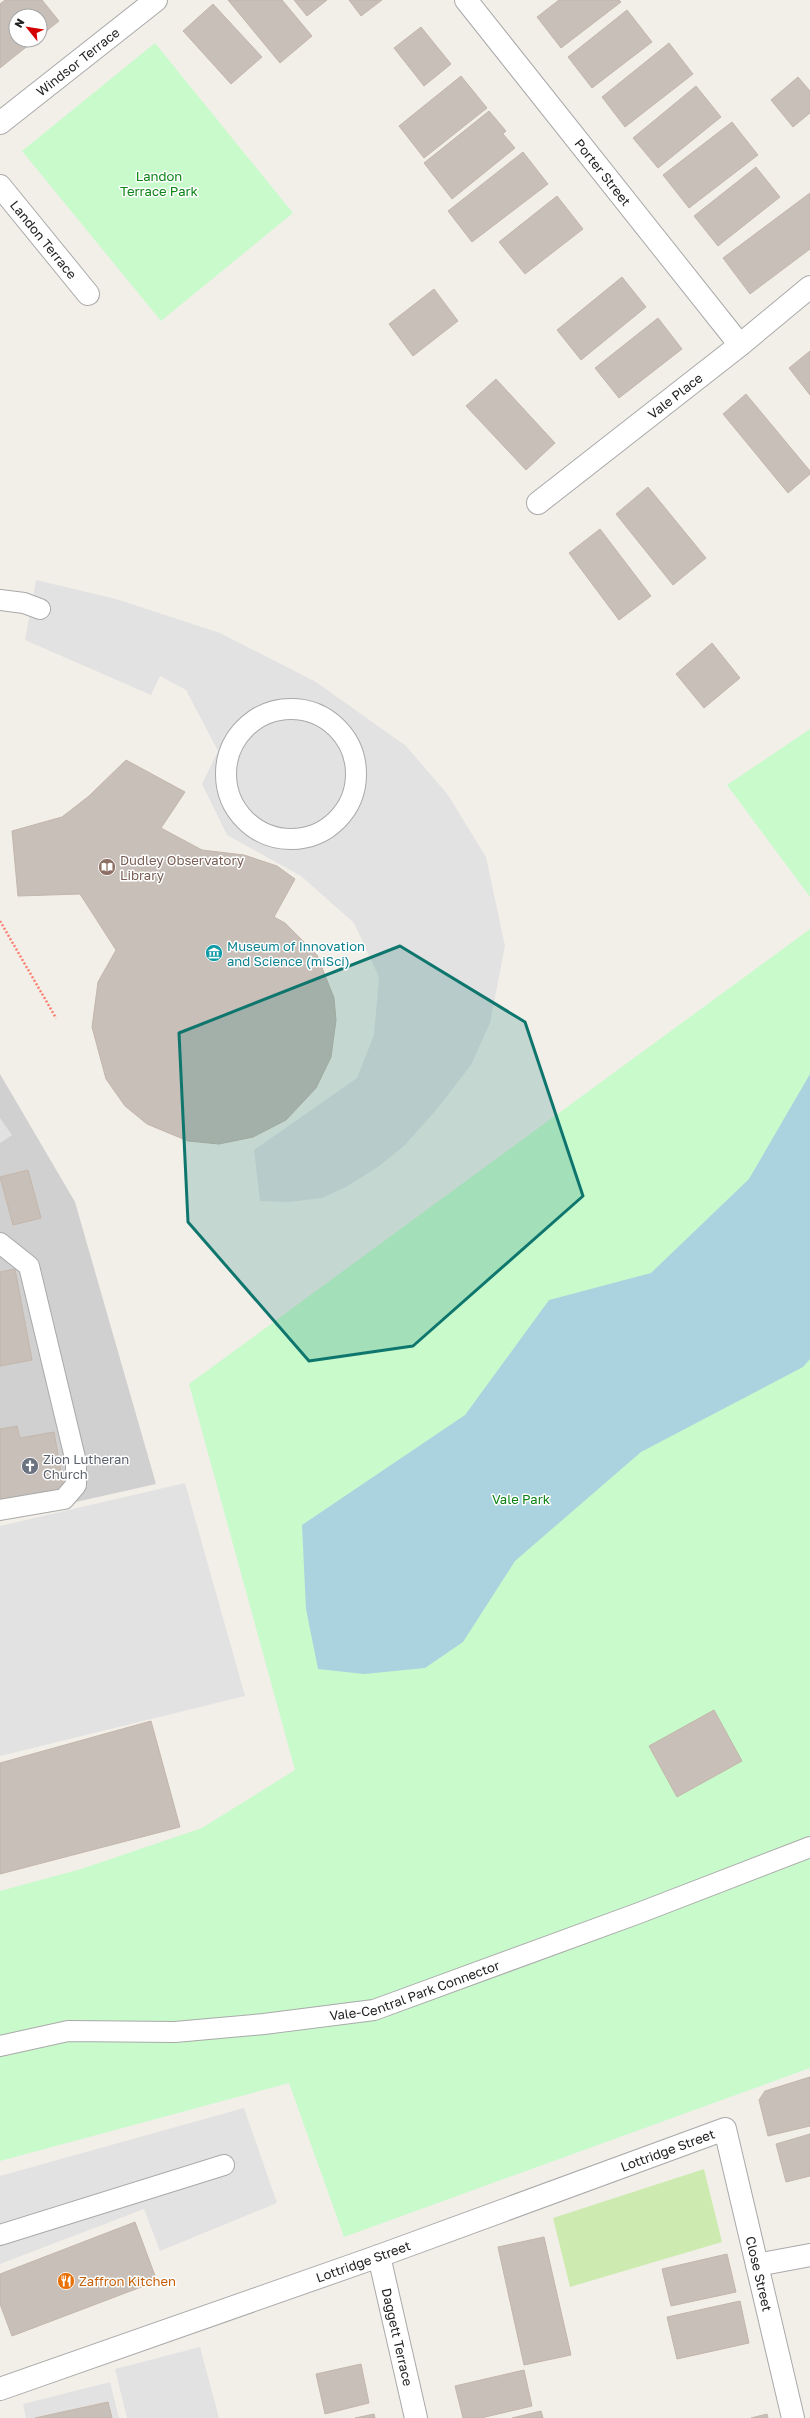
<svg xmlns="http://www.w3.org/2000/svg" width="810" height="2418" viewBox="0 0 810 2418" font-family="'Golos Text',sans-serif">
  <rect width="100%" height="100%" fill="#f2efe9"/>
  <path fill="#d0d0d0" d="M 0,1074 L 75,1202 L 156,1484 L 0,1519 Z"/>
  <path fill="#cdebb0" d="M 704,2169 L 722,2242 L 570,2287 L 553,2218 Z"/>
  <path fill="#c8facc" d="M 155,43 L 293,213 L 161,321 L 22,151 Z
    M 810,729 L 810,897 L 727,785 Z
    M 810,929 L 810,2068 L 344,2237 L 289,2083 L 0,2161 L 0,1891 L 81,1869 L 202,1828 L 295,1770 L 189,1384 Z"/>
  <path fill="#e2e2e2" d="M 36,580 L 116,599 L 220,633 L 316,682 L 406,746 L 448,795 L 486,857 L 505,946 L 490,1023 L 471,1065 L 437,1109 L 405,1145 L 378,1167 L 346,1187 L 322,1198 L 289,1202 L 260,1201 L 254,1150 L 357,1078 L 374,1035 L 379,977 L 354,923 L 301,876 L 227,835 L 202,784 L 218,751 L 186,690 L 160,676 L 151,695 L 25,640 Z
    M 0,1118 L 12,1135 L 0,1143 Z
    M 185,1483 L 245,1696 L 0,1756 L 0,1526 Z
    M 244,2108 L 277,2203 L 160,2251 L 144,2209 L 0,2264 L 0,2176 Z
    M 200,2347 L 219,2418 L 127,2418 L 115,2369 Z
    M 110,2382 L 119,2418 L 26,2418 L 23,2404 Z"/>
  <path fill="#aad3df" d="M 810,1074 L 810,1359 L 803,1367 L 641,1452 L 515,1561 L 463,1642 L 425,1668 L 364,1674 L 318,1669 L 306,1609 L 302,1525 L 465,1415 L 549,1300 L 651,1273 L 749,1179 Z"/>
  <path fill="#c7bfb8" stroke="#c4b6ab" d="M 5,0 L 42,0 L 59,21 L 40,36 L 40,16 L 16,16 L 16,40 L 35,40 L 0,68 L 0,4 Z
    M 228,0 L 282,0 L 312,36 L 280,63 Z
    M 294,0 L 327,0 L 307,16 Z
    M 349,0 L 382,0 L 361,16 Z
    M 559,0 L 619,0 L 621,2 L 561,48 L 537,17 Z
    M 213,4 L 262,57 L 231,84 L 183,31 Z
    M 627,10 L 652,42 L 592,88 L 568,57 Z
    M 421,27 L 451,64 L 424,86 L 394,48 Z
    M 669,43 L 693,74 L 625,127 L 602,97 Z
    M 461,76 L 487,108 L 424,158 L 399,126 Z
    M 798,77 L 810,91 L 810,113 L 793,127 L 771,100 Z
    M 696,86 L 721,117 L 658,168 L 633,138 Z
    M 489,111 L 506,131 L 503,134 L 515,148 L 452,199 L 424,163 Z
    M 732,122 L 758,155 L 689,208 L 663,175 Z
    M 523,152 L 548,184 L 472,242 L 448,211 Z
    M 756,167 L 780,197 L 718,246 L 694,216 Z
    M 810,193 L 810,249 L 750,294 L 723,258 Z
    M 557,196 L 583,229 L 525,274 L 499,242 Z
    M 622,277 L 646,307 L 581,360 L 557,330 Z
    M 434,289 L 458,321 L 413,356 L 389,324 Z
    M 658,318 L 682,349 L 619,398 L 595,368 Z
    M 810,351 L 810,395 L 789,368 Z
    M 496,379 L 555,443 L 526,470 L 466,406 Z
    M 746,394 L 810,471 L 810,474 L 788,493 L 723,414 Z
    M 648,487 L 706,558 L 673,585 L 616,514 Z
    M 600,529 L 651,596 L 619,620 L 569,553 Z
    M 712,643 L 740,678 L 704,708 L 676,674 Z
    M 126,760 L 185,792 L 161,828 L 202,850 L 244,855 L 277,866 L 295,879 L 274,917 L 285,923 L 317,955 L 334,998 L 336,1020 L 331,1057 L 316,1088 L 286,1120 L 253,1137 L 219,1144 L 188,1141 L 147,1124 L 125,1106 L 106,1079 L 92,1027 L 98,982 L 116,950 L 80,894 L 18,896 L 12,831 L 62,817 L 89,796 Z
    M 28,1170 L 41,1218 L 13,1225 L 0,1177 Z
    M 15,1269 L 32,1360 L 0,1366 L 0,1272 Z
    M 17,1426 L 20,1438 L 54,1432 L 65,1494 L 0,1506 L 0,1429 Z
    M 714,1710 L 742,1761 L 677,1797 L 649,1746 Z
    M 151,1721 L 180,1827 L 0,1874 L 0,1763 Z
    M 810,2077 L 810,2126 L 768,2136 L 759,2100 L 765,2091 Z
    M 810,2134 L 810,2176 L 786,2182 L 776,2144 Z
    M 135,2222 L 157,2281 L 12,2336 L 0,2304 L 0,2274 Z
    M 544,2237 L 571,2355 L 524,2365 L 498,2247 Z
    M 727,2254 L 736,2292 L 671,2306 L 662,2269 Z
    M 740,2301 L 749,2343 L 677,2359 L 667,2317 Z
    M 361,2364 L 369,2403 L 325,2414 L 316,2374 Z
    M 524,2370 L 532,2406 L 481,2418 L 463,2418 L 455,2386 Z
    M 108,2402 L 112,2418 L 35,2418 Z
    M 541,2411 L 543,2418 L 512,2418 Z
    M 374,2414 L 375,2418 L 355,2418 Z
    M 767,2414 L 768,2418 L 751,2418 Z"/>
  <g fill="none" stroke-linecap="round" stroke-linejoin="round">
    <defs>
      <g id="service">
        <path d="M 0,600 L 24,603 L 40,609"/>
        <circle cx="291" cy="774" r="65"/>
        <path d="M 0,1243 L 29,1266 L 76,1462 L 76,1485 L 64,1499 L 0,1510"/>
        <path id="s1" d="M 0,2046 L 68,2031 L 175,2032 L 264,2024 L 374,2010 L 639,1913 L 810,1847"/>
        <path d="M 0,2235 L 224,2165"/>
      </g>
      <g id="minor">
        <path id="s2" d="M 466,0 L 740,345"/>
        <path id="s3" d="M 0,123 L 156,0"/>
        <path id="s4" d="M 0,186 L 88,294"/>
        <path id="s5" d="M 538,503 L 740,345 L 810,287"/>
        <path id="s6" d="M 379,2256 L 416,2418"/>
        <path d="M 757,2265 L 810,2255"/>
        <path id="s7" d="M 0,2389 L 379,2256 L 725,2129 L 793,2418"/>
      </g>
    </defs>
    <use href="#service" stroke="#a9a9a9" stroke-width="22"/>
    <use href="#minor" stroke="#a9a9a9" stroke-width="24"/>
    <path stroke="#fa8072" stroke-width="2.5" stroke-dasharray="2 2" stroke-linecap="butt" d="M 0,921 L 56,1018"/>
    <use href="#service" stroke="#fff" stroke-width="20"/>
    <use href="#minor" stroke="#fff" stroke-width="22"/>
  </g>
  <path fill="#0f766e" fill-opacity="0.2" stroke="#0f766e" stroke-width="3" stroke-linejoin="round" d="M 400,946 L 525,1022 L 583,1196 L 413,1346 L 309,1361 L 188,1222 L 179,1033 Z"/>
  <defs>
    <symbol id="library-disc" viewBox="-11 -11 22 22"><circle r="9.5" fill="#8d6e63" stroke="#fff"/><path d="M-6-4Q-3-5.5-.7-3.5V5Q-3 3-6 4ZM6-4Q3-5.5 .7-3.5V5Q3 3 6 4Z" fill="#fff"/></symbol>
    <symbol id="museum-disc" viewBox="-11 -11 22 22"><circle r="9.5" fill="#0f9aa8" stroke="#fff"/><path d="M0-6L6-3V-2H-6V-3ZM-5-1h2V3h-2ZM-1-1h2V3h-2ZM3-1h2V3H3ZM-6 4H6V6H-6Z" fill="#fff"/></symbol>
    <symbol id="church-disc" viewBox="-11 -11 22 22"><circle r="9.5" fill="#6b7280" stroke="#fff"/><path d="M-1.2-6h2.4v3.5h3.3v2.4h-3.3V6h-2.4V-.1h-3.3v-2.4h3.3Z" fill="#fff"/></symbol>
    <symbol id="restaurant-disc" viewBox="-11 -11 22 22"><circle r="9.5" fill="#e8710a" stroke="#fff"/><path d="M-5-6h1v4h1v-4h1v4h1v-4h1v5L-1.5 .5V6h-2V.5L-5-1ZM5-6V6H3V1.5H1.5Q1.5-4 5-6Z" fill="#fff"/></symbol>
  </defs>
  <g fill-rule="evenodd">
    <use href="#library-disc" x="97" y="857" width="20" height="20"/>
    <use href="#museum-disc" x="204" y="943" width="20" height="20"/>
    <use href="#church-disc" x="20" y="1456" width="20" height="20"/>
    <use href="#restaurant-disc" x="56" y="2271" width="20" height="20"/>
  </g>
  <g text-anchor="middle" dominant-baseline="central" stroke-width="3" stroke-linejoin="round" paint-order="stroke">
    <g font-size="13" fill="#222" stroke="#fff">
      <text stroke="none"><textPath href="#s3" startOffset="99">Windsor Terrace</textPath></text>
      <text stroke="none"><textPath href="#s2" startOffset="220">Porter Street</textPath></text>
      <text stroke="none"><textPath href="#s4" startOffset="69">Landon Terrace</textPath></text>
      <text stroke="none"><textPath href="#s5" startOffset="174">Vale Place</textPath></text>
      <text stroke="none"><textPath href="#s1" startOffset="421">Vale-Central Park Connector</textPath></text>
      <text stroke="none"><textPath href="#s7" startOffset="709">Lottridge Street</textPath></text>
      <text stroke="none"><textPath href="#s7" startOffset="385">Lottridge Street</textPath></text>
      <text stroke="none"><textPath href="#s7" startOffset="919">Close Street</textPath></text>
      <text stroke="none"><textPath href="#s6" startOffset="83">Daggett Terrace</textPath></text>
    </g>
    <g font-size="13" fill="#0c8416" stroke="#fff">
      <text x="159" y="176">Landon<tspan x="159" dy="15">Terrace Park</tspan></text>
      <text x="521" y="1499">Vale Park</text>
    </g>
    <g font-size="13" fill="#785e54" stroke="#fff" text-anchor="start">
      <text x="120" y="860">Dudley Observatory<tspan x="120" dy="15">Library</tspan></text>
    </g>
    <g font-size="13" fill="#0d838f" stroke="#fff" text-anchor="start">
      <text x="227" y="946">Museum of Innovation<tspan x="227" dy="15">and Science (miSci)</tspan></text>
    </g>
    <g font-size="13" fill="#5b616d" stroke="#fff" text-anchor="start">
      <text x="43" y="1459">Zion Lutheran<tspan x="43" dy="15">Church</tspan></text>
    </g>
    <g font-size="13" fill="#c56008" stroke="#fff" text-anchor="start">
      <text x="79" y="2281">Zaffron Kitchen</text>
    </g>
  </g>
  <g transform="translate(28 28) rotate(300)"><circle r="19" fill="#ffffff" stroke="#a7a7a7"/>
  <path d="M0-3L7 15L0 10L-7 15Z" fill="#d40000"/>
  <text y="-6" font-size="11" font-weight="bold" text-anchor="middle" fill="#222222">N</text>
  </g>
</svg>
